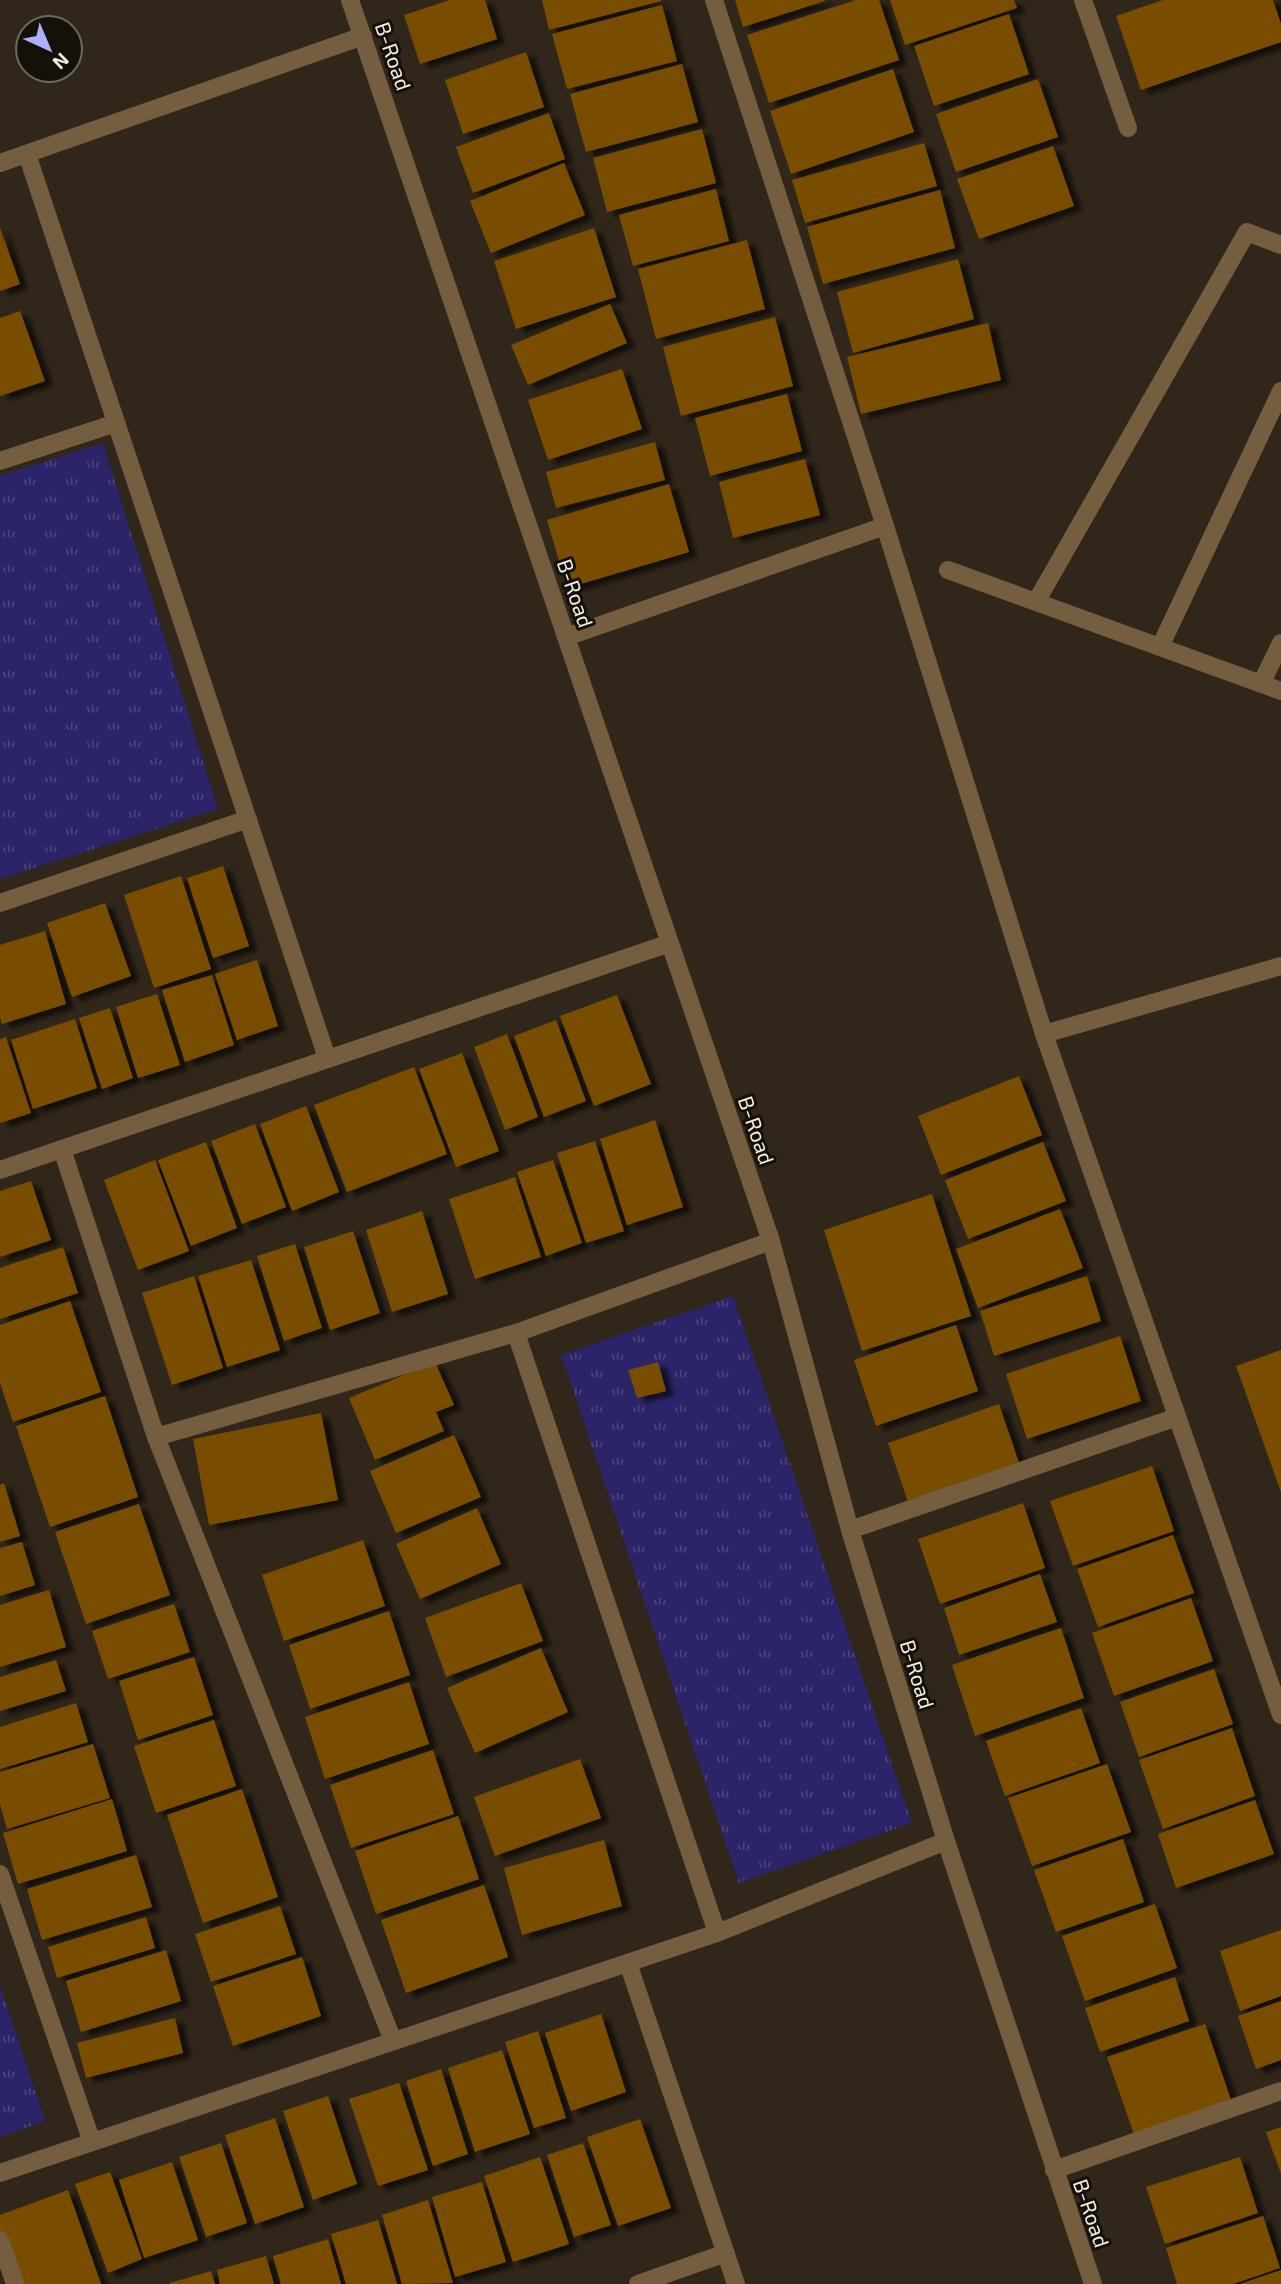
<svg xmlns="http://www.w3.org/2000/svg" width="1281" height="2284" viewBox="0 0 1281 2284" font-family="'Exo 2',sans-serif">
  <defs>
    <pattern id="grass-tufts" width="24" height="20" patternUnits="userSpaceOnUse" patternTransform="scale(1.75)"><rect width="24" height="20" fill="#2c2469"/><path d="M3 7l-1-3M5 7V3M7 7l1-3M15 17l-1-3M17 17v-4M19 17l1-3" fill="none" stroke="#4b447e"/></pattern>
    <filter id="shadow"><feDropShadow dx="8" dy="4.5" stdDeviation="2" flood-color="#0009"/></filter>
  </defs>
  <rect width="100%" height="100%" fill="#302619"/>
  <path fill="url(#grass-tufts)" d="M 103,443 L 218,809 L 0,879 L 0,476 Z
    M 733,1296 L 912,1823 L 739,1883 L 561,1355 Z
    M 0,1985 L 45,2121 L 0,2137 Z"/>
  <path fill="#794e06" filter="url(#shadow)" d="M 450,0 L 485,0 L 497,39 L 420,64 L 404,15 Z
    M 542,0 L 661,0 L 661,1 L 549,30 Z
    M 735,0 L 825,0 L 825,1 L 743,27 Z
    M 856,0 L 879,0 L 899,60 L 769,103 L 747,35 Z
    M 890,0 L 1014,0 L 1017,8 L 905,45 Z
    M 1163,0 L 1273,0 L 1281,24 L 1281,42 L 1141,90 L 1116,16 Z
    M 662,5 L 677,61 L 567,89 L 552,34 Z
    M 1009,14 L 1029,74 L 934,106 L 914,46 Z
    M 526,52 L 544,107 L 463,134 L 445,80 Z
    M 682,64 L 698,122 L 586,152 L 570,94 Z
    M 893,69 L 914,132 L 791,174 L 770,111 Z
    M 1038,79 L 1058,137 L 956,172 L 936,114 Z
    M 549,113 L 565,159 L 473,193 L 456,147 Z
    M 702,129 L 716,183 L 607,212 L 593,158 Z
    M 924,143 L 937,186 L 805,223 L 792,180 Z
    M 1053,146 L 1074,206 L 979,239 L 957,179 Z
    M 564,163 L 585,215 L 491,253 L 470,201 Z
    M 716,189 L 729,241 L 633,266 L 619,215 Z
    M 940,190 L 955,248 L 823,284 L 807,227 Z
    M 0,228 L 20,284 L 0,291 Z
    M 594,228 L 616,297 L 516,329 L 494,261 Z
    M 747,240 L 765,309 L 656,339 L 638,269 Z
    M 958,259 L 974,319 L 853,353 L 837,292 Z
    M 610,304 L 627,343 L 528,385 L 511,345 Z
    M 20,311 L 45,381 L 0,396 L 0,318 Z
    M 775,317 L 793,386 L 681,416 L 663,347 Z
    M 988,323 L 1001,380 L 861,414 L 847,357 Z
    M 622,369 L 642,429 L 548,460 L 528,400 Z
    M 787,394 L 802,451 L 710,476 L 695,418 Z
    M 655,442 L 665,480 L 556,508 L 546,472 Z
    M 805,459 L 820,515 L 733,538 L 719,482 Z
    M 669,484 L 689,552 L 567,588 L 547,520 Z
    M 223,866 L 249,946 L 213,958 L 187,878 Z
    M 181,876 L 211,969 L 154,988 L 124,895 Z
    M 105,903 L 131,976 L 72,997 L 47,923 Z
    M 45,931 L 66,1004 L 2,1024 L 0,1017 L 0,945 Z
    M 257,960 L 278,1026 L 237,1040 L 215,974 Z
    M 212,975 L 234,1045 L 185,1062 L 162,990 Z
    M 157,994 L 180,1065 L 138,1078 L 116,1007 Z
    M 617,995 L 651,1084 L 594,1106 L 560,1016 Z
    M 110,1008 L 133,1078 L 102,1089 L 79,1018 Z
    M 75,1019 L 97,1088 L 33,1109 L 11,1040 Z
    M 556,1020 L 586,1101 L 544,1117 L 514,1036 Z
    M 507,1034 L 538,1117 L 505,1130 L 474,1047 Z
    M 6,1037 L 31,1113 L 0,1123 L 0,1039 Z
    M 462,1053 L 499,1151 L 456,1167 L 419,1069 Z
    M 414,1067 L 447,1154 L 347,1192 L 314,1105 Z
    M 1019,1076 L 1042,1135 L 941,1175 L 918,1116 Z
    M 306,1106 L 339,1192 L 292,1211 L 260,1124 Z
    M 655,1120 L 683,1207 L 627,1225 L 600,1139 Z
    M 255,1124 L 286,1207 L 242,1224 L 211,1141 Z
    M 595,1141 L 624,1231 L 586,1243 L 557,1153 Z
    M 206,1142 L 237,1228 L 191,1246 L 158,1160 Z
    M 1043,1142 L 1066,1201 L 968,1239 L 945,1180 Z
    M 155,1160 L 189,1251 L 138,1270 L 104,1180 Z
    M 553,1160 L 582,1243 L 546,1256 L 517,1172 Z
    M 515,1177 L 541,1257 L 475,1279 L 449,1199 Z
    M 31,1181 L 51,1240 L 0,1257 L 0,1191 Z
    M 932,1194 L 971,1316 L 862,1351 L 824,1230 Z
    M 1060,1209 L 1083,1268 L 978,1308 L 956,1249 Z
    M 422,1211 L 448,1294 L 392,1312 L 366,1230 Z
    M 353,1231 L 380,1313 L 330,1330 L 304,1247 Z
    M 295,1244 L 322,1328 L 284,1341 L 257,1256 Z
    M 63,1247 L 78,1293 L 0,1319 L 0,1268 Z
    M 251,1260 L 280,1350 L 227,1367 L 198,1276 Z
    M 194,1276 L 223,1368 L 172,1385 L 142,1293 Z
    M 1087,1276 L 1101,1321 L 994,1356 L 980,1311 Z
    M 70,1301 L 101,1392 L 13,1422 L 0,1383 L 0,1325 Z
    M 956,1325 L 978,1391 L 876,1426 L 854,1360 Z
    M 1120,1336 L 1141,1401 L 1027,1439 L 1006,1374 Z
    M 1281,1350 L 1281,1492 L 1236,1366 Z
    M 435,1362 L 454,1405 L 436,1412 L 444,1431 L 375,1460 L 349,1398 Z
    M 658,1362 L 666,1391 L 637,1398 L 628,1370 Z
    M 105,1396 L 138,1497 L 50,1527 L 16,1426 Z
    M 999,1404 L 1019,1463 L 908,1502 L 888,1443 Z
    M 321,1413 L 338,1500 L 209,1525 L 193,1439 Z
    M 454,1435 L 481,1497 L 396,1533 L 370,1471 Z
    M 1152,1466 L 1174,1531 L 1073,1566 L 1050,1501 Z
    M 4,1483 L 20,1536 L 0,1542 L 0,1485 Z
    M 1023,1503 L 1045,1568 L 940,1604 L 918,1539 Z
    M 139,1504 L 170,1595 L 86,1624 L 55,1532 Z
    M 477,1508 L 501,1564 L 420,1599 L 396,1544 Z
    M 1173,1535 L 1194,1593 L 1098,1627 L 1077,1569 Z
    M 363,1540 L 385,1606 L 284,1641 L 262,1575 Z
    M 22,1542 L 35,1585 L 0,1596 L 0,1548 Z
    M 1040,1574 L 1057,1622 L 959,1655 L 944,1608 Z
    M 521,1583 L 543,1641 L 446,1677 L 425,1618 Z
    M 49,1590 L 66,1647 L 0,1667 L 0,1605 Z
    M 1191,1598 L 1213,1661 L 1114,1696 L 1092,1633 Z
    M 174,1604 L 190,1652 L 108,1679 L 92,1631 Z
    M 389,1611 L 410,1675 L 310,1709 L 289,1645 Z
    M 1061,1628 L 1084,1698 L 975,1736 L 952,1665 Z
    M 541,1648 L 568,1712 L 475,1753 L 447,1688 Z
    M 194,1657 L 213,1715 L 138,1740 L 119,1681 Z
    M 56,1660 L 66,1691 L 0,1711 L 0,1677 Z
    M 1214,1669 L 1233,1724 L 1139,1757 L 1120,1702 Z
    M 409,1682 L 429,1744 L 325,1779 L 305,1717 Z
    M 76,1703 L 88,1742 L 0,1769 L 0,1727 Z
    M 1081,1708 L 1100,1763 L 1005,1796 L 986,1741 Z
    M 214,1720 L 236,1786 L 156,1813 L 134,1746 Z
    M 1232,1728 L 1255,1796 L 1163,1829 L 1139,1760 Z
    M 93,1744 L 110,1798 L 7,1829 L 0,1804 L 0,1772 Z
    M 433,1750 L 454,1814 L 351,1848 L 330,1785 Z
    M 580,1759 L 601,1818 L 495,1856 L 474,1797 Z
    M 1107,1764 L 1131,1832 L 1032,1866 L 1008,1798 Z
    M 242,1789 L 278,1897 L 203,1923 L 167,1815 Z
    M 112,1799 L 127,1851 L 18,1884 L 3,1833 Z
    M 1255,1800 L 1274,1854 L 1176,1888 L 1158,1834 Z
    M 458,1816 L 479,1879 L 376,1914 L 355,1851 Z
    M 1123,1839 L 1144,1902 L 1056,1932 L 1034,1870 Z
    M 604,1840 L 622,1906 L 522,1935 L 504,1868 Z
    M 136,1855 L 152,1907 L 42,1940 L 27,1889 Z
    M 484,1885 L 508,1957 L 406,1993 L 381,1920 Z
    M 1155,1904 L 1177,1968 L 1085,2001 L 1062,1936 Z
    M 280,1906 L 296,1954 L 211,1982 L 195,1934 Z
    M 146,1917 L 155,1948 L 57,1978 L 48,1947 Z
    M 1281,1930 L 1281,1996 L 1240,2011 L 1220,1951 Z
    M 166,1950 L 181,2001 L 81,2032 L 66,1981 Z
    M 302,1957 L 321,2016 L 233,2046 L 213,1986 Z
    M 1175,1977 L 1189,2021 L 1100,2052 L 1085,2008 Z
    M 1281,2001 L 1281,2060 L 1256,2069 L 1238,2016 Z
    M 601,2014 L 626,2092 L 571,2111 L 545,2033 Z
    M 175,2018 L 183,2053 L 86,2078 L 77,2043 Z
    M 1205,2024 L 1231,2100 L 1134,2134 L 1107,2057 Z
    M 538,2031 L 566,2118 L 534,2128 L 505,2042 Z
    M 502,2050 L 530,2134 L 475,2152 L 448,2068 Z
    M 441,2069 L 468,2154 L 433,2166 L 406,2081 Z
    M 399,2083 L 428,2170 L 378,2186 L 349,2099 Z
    M 328,2096 L 357,2184 L 313,2200 L 283,2111 Z
    M 275,2118 L 304,2207 L 255,2224 L 225,2135 Z
    M 640,2119 L 671,2208 L 618,2226 L 587,2137 Z
    M 1281,2127 L 1281,2174 L 1266,2132 Z
    M 221,2143 L 247,2223 L 206,2237 L 179,2157 Z
    M 583,2143 L 611,2225 L 574,2237 L 547,2155 Z
    M 540,2157 L 569,2244 L 513,2262 L 484,2176 Z
    M 1240,2157 L 1258,2213 L 1165,2244 L 1146,2187 Z
    M 172,2162 L 198,2240 L 144,2258 L 119,2180 Z
    M 110,2172 L 142,2259 L 108,2273 L 75,2184 Z
    M 482,2182 L 506,2262 L 455,2277 L 432,2197 Z
    M 68,2190 L 101,2284 L 17,2284 L 0,2236 L 0,2215 Z
    M 428,2200 L 453,2283 L 402,2284 L 382,2215 Z
    M 1263,2216 L 1280,2268 L 1233,2284 L 1177,2284 L 1166,2248 Z
    M 378,2220 L 397,2284 L 346,2284 L 331,2234 Z
    M 328,2239 L 341,2284 L 281,2284 L 273,2256 Z
    M 266,2256 L 274,2284 L 220,2284 L 217,2270 Z
    M 1281,2270 L 1281,2284 L 1240,2284 Z
    M 211,2271 L 215,2284 L 170,2284 L 170,2283 Z"/>
  <g fill="none" stroke-linecap="round" stroke-linejoin="round">
    <path stroke="#755d3f" stroke-width="18" d="M 350,0 L 771,1241 L 850,1530 L 946,1841 L 1093,2284
      M 714,0 L 885,526 L 1044,1034 L 1281,1715
      M 1083,0 L 1128,128
      M 27,154 L 327,1058
      M 0,163 L 363,36
      M 0,461 L 116,423
      M 948,570 L 1281,691
      M 1036,602 L 1247,232 L 1281,245
      M 566,637 L 885,526
      M 1160,647 L 1281,391
      M 1261,684 L 1281,643
      M 0,903 L 248,819
      M 1044,1034 L 1281,966
      M 62,1149 L 156,1437 L 393,2041
      M 0,1170 L 670,943
      M 516,1333 L 717,1933
      M 156,1437 L 516,1333 L 771,1241
      M 850,1530 L 1177,1417
      M 0,1874 L 92,2142
      M 628,1963 L 736,2284
      M 1054,2170 L 1281,2091
      M 0,2173 L 717,1933 L 946,1841
      M 0,2240 L 15,2284
      M 638,2284 L 726,2253"/>
  </g>
  <g text-anchor="middle" dominant-baseline="central" stroke-width="6" stroke-linejoin="round" paint-order="stroke">
    <g font-size="21" fill="#f4ede5" stroke="#14100a">
      <text transform="translate(394 56) rotate(71)">B-Road</text>
      <text transform="translate(576 593) rotate(71)">B-Road</text>
      <text transform="translate(757 1130) rotate(71)">B-Road</text>
      <text transform="translate(918 1674) rotate(73)">B-Road</text>
      <text transform="translate(1092 2213) rotate(71)">B-Road</text>
    </g>
  </g>
  <g transform="translate(49 49) rotate(136)"><circle r="33" fill="#14100a" stroke="#6e6862" stroke-width="2"/>
  <path d="M0-5L12 26L0 18L-12 26Z" fill="#adaffb"/>
  <text y="-10" font-size="19" font-weight="bold" text-anchor="middle" fill="#f4ede5">N</text>
  </g>
</svg>
